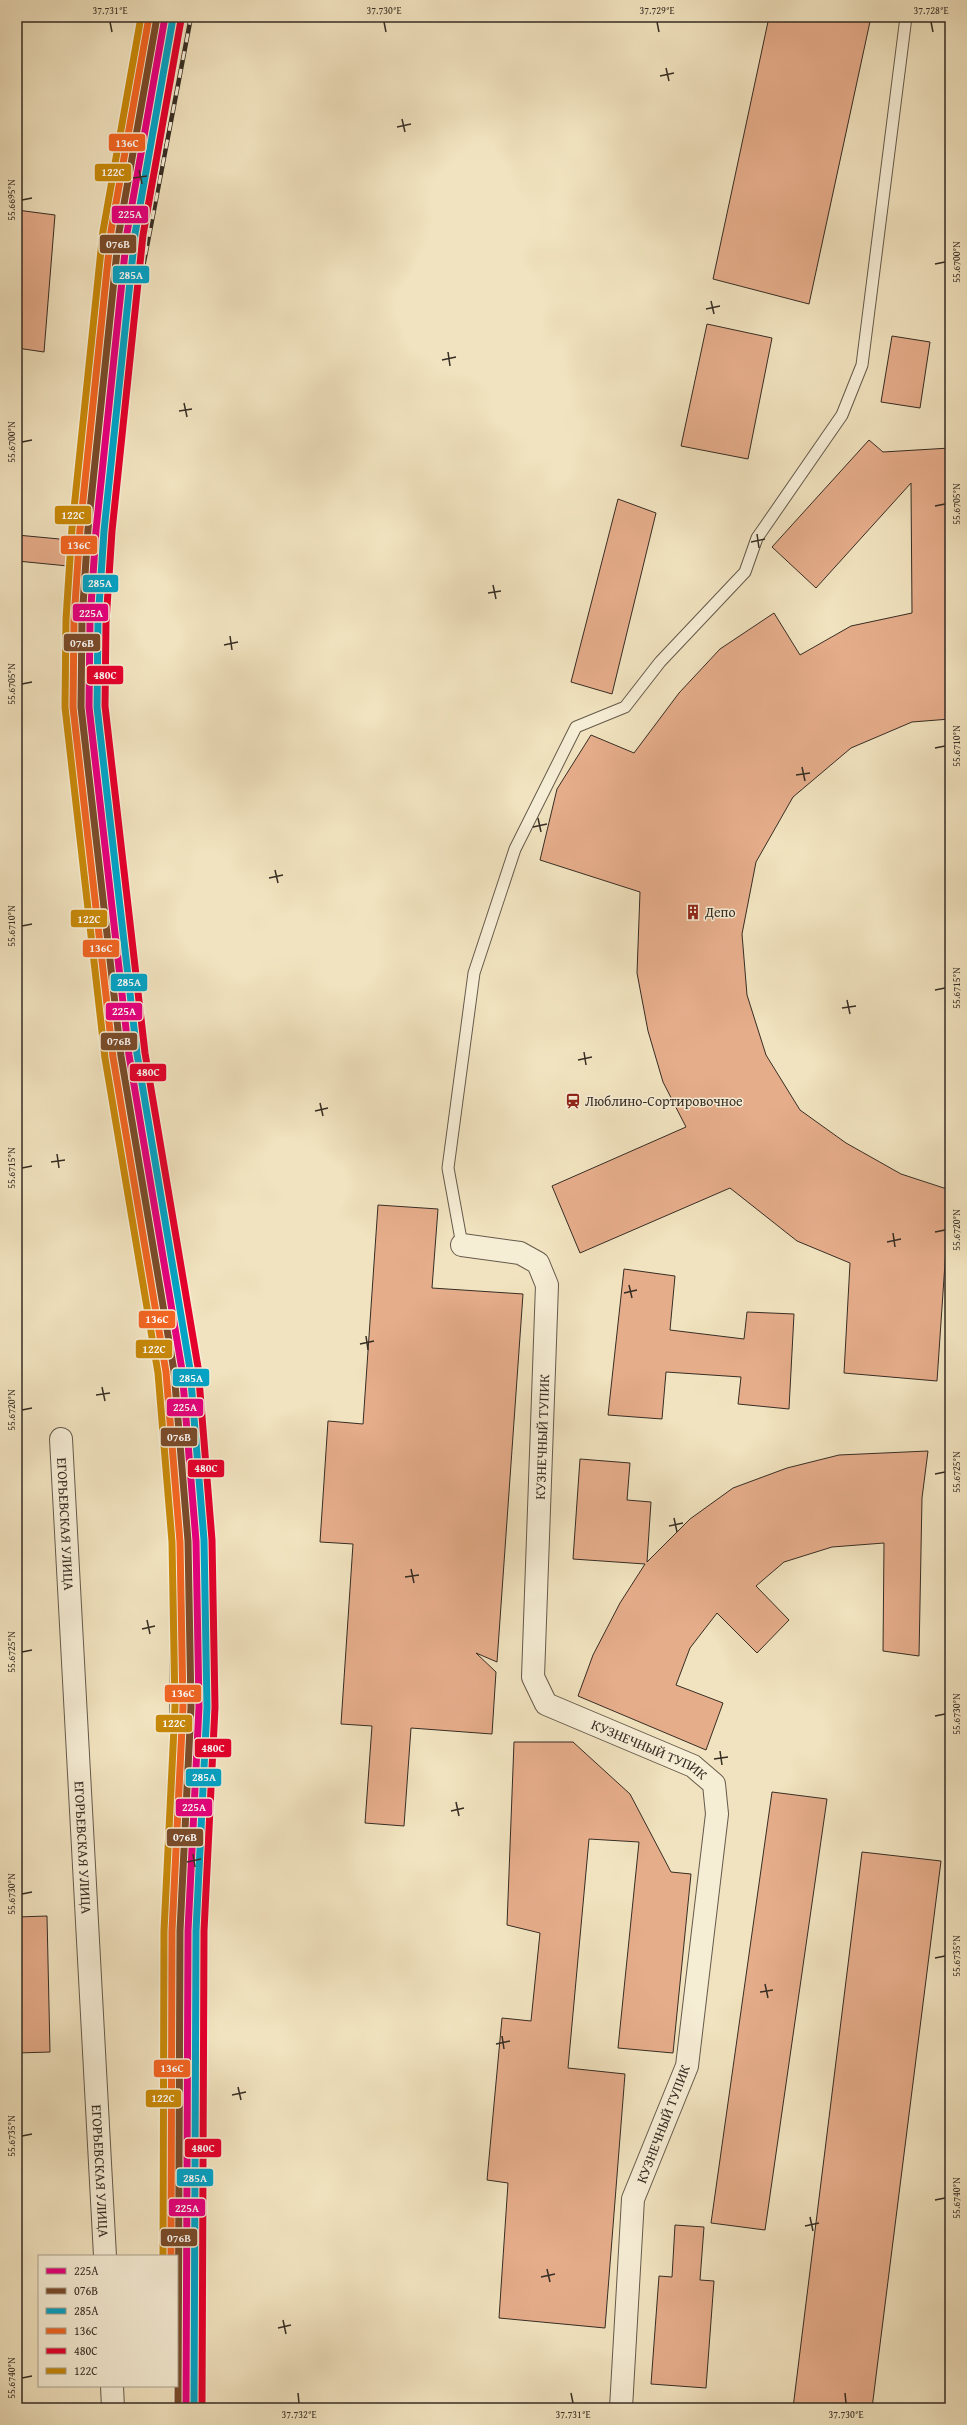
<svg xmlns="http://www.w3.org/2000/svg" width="967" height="2425" viewBox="0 0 967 2425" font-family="'Gentium Book Plus',serif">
  <rect width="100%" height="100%" fill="#f1e3bf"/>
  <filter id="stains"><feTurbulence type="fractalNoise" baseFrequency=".005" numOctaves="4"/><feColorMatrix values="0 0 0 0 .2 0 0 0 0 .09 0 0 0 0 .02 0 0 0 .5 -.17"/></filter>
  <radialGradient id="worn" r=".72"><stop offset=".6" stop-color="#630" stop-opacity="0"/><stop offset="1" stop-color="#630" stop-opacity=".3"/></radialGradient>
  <path fill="#e6ad8b" stroke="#362d24" d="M 769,17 L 871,17 L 809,304 L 713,279 Z
    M 17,210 L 55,215 L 44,352 L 17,348 Z
    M 707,324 L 772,338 L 748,459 L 681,446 Z
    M 892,336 L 930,342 L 920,408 L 881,402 Z
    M 869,440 L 883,452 L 950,448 L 950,719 L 912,722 L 851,748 L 793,797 L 756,862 L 742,934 L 747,995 L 766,1055 L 800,1110 L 846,1143 L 901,1174 L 950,1190 L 937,1381 L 844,1373 L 850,1263 L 797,1241 L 730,1188 L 580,1253 L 552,1186 L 686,1127 L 663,1082 L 648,1031 L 637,973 L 640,892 L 540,860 L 557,789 L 591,735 L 634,753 L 679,693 L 720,649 L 774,613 L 800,655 L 851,626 L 912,613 L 911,483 L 816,588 L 772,547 Z
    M 618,499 L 656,513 L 612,694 L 571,682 Z
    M 17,535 L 70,540 L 68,566 L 17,561 Z
    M 378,1205 L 438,1209 L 432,1288 L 523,1294 L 497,1662 L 476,1653 L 496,1672 L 492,1734 L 411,1728 L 404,1826 L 365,1823 L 372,1726 L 341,1724 L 353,1544 L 320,1542 L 328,1421 L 363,1424 Z
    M 624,1269 L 675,1276 L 670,1330 L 744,1339 L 747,1312 L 794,1314 L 789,1409 L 738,1404 L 741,1377 L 666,1372 L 662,1419 L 608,1415 Z
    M 928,1451 L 922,1498 L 919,1656 L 883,1651 L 884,1543 L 832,1547 L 784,1562 L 756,1586 L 789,1620 L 757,1653 L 717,1613 L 690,1648 L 676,1685 L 723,1703 L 706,1750 L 578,1696 L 593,1655 L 620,1603 L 645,1564 L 573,1559 L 580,1459 L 630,1463 L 627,1500 L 651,1502 L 647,1562 L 690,1519 L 733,1488 L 787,1468 L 839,1455 Z
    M 170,1642 L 193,1642 L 193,1752 L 170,1752 Z
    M 514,1742 L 573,1742 L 630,1794 L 671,1872 L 691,1874 L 673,2053 L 618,2048 L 639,1842 L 589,1839 L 568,2068 L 625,2074 L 605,2328 L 499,2318 L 508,2183 L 487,2180 L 502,2018 L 531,2021 L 540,1933 L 507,1925 Z
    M 772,1792 L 827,1799 L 765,2230 L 711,2223 Z
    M 862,1852 L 941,1861 L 872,2408 L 793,2408 Z
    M 47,1916 L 50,2052 L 17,2053 L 17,1917 Z
    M 675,2225 L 704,2227 L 700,2280 L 714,2281 L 706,2388 L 651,2384 L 659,2276 L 672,2277 Z"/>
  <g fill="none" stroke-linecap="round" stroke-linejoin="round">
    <defs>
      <path id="lane" d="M 462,1245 L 448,1168 L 474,973 L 515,849 L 576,727 L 625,707 L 660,662 L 745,572 L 757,538 L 842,415 L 862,365 L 906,17"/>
      <g id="street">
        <path id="s1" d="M 462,1245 L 520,1253 L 538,1263 L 547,1285 L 533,1677 L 546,1704 L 693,1766 L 714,1784 L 717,1814 L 687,2066 L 633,2199 L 621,2408"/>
        <path id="s2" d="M 61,1439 L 105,2256"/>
        <path d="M 112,2386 L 113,2408"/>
      </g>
    </defs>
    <use href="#lane" stroke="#655a4b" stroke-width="13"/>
    <use href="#street" stroke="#655a4b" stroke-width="24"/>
    <use href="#lane" stroke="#f6edd5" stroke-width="11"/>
    <use href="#street" stroke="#f6edd5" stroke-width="22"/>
    <defs>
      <path id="rail" d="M 98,502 L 191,17"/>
    </defs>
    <use href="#rail" stroke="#362d24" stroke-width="4.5"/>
    <use href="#rail" stroke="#f6edd5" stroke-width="3" stroke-dasharray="9" stroke-linecap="butt"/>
    <defs>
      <path id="rail-1" d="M 165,17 L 127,233 L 96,530 L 90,621 L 89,707 L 129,1055 L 182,1370 L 196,1541 L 199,1707 L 188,1931 L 186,2408"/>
      <path id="rail-2" d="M 157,17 L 119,232 L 88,529 L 82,620 L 81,707 L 121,1056 L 174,1371 L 188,1541 L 191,1707 L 180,1931 L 178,2408"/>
      <path id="rail-3" d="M 173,18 L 135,234 L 104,531 L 98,621 L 97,707 L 137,1054 L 190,1369 L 204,1540 L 207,1707 L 196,1931 L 194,2408"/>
      <path id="rail-4" d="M 149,17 L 111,231 L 80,529 L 74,620 L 73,707 L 113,1057 L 166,1372 L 180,1542 L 183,1707 L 172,1931 L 171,2256"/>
      <path id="rail-5" d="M 181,20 L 143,235 L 112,531 L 106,622 L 105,706 L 145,1053 L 198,1367 L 212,1540 L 215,1707 L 204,1931 L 202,2408"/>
      <path id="rail-6" d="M 141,17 L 103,231 L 72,528 L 66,619 L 65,707 L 105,1058 L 158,1373 L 172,1542 L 175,1707 L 164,1931 L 163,2256"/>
    </defs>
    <use href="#rail-1" stroke="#f6edd5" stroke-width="10"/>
    <use href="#rail-2" stroke="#f6edd5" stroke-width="10"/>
    <use href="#rail-3" stroke="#f6edd5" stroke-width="10"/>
    <use href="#rail-4" stroke="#f6edd5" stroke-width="10"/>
    <use href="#rail-5" stroke="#f6edd5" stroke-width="10"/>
    <use href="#rail-6" stroke="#f6edd5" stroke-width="10"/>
    <use href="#rail-1" stroke="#e5007d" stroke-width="7"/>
    <use href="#rail-2" stroke="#7a4b2a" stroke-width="7"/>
    <use href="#rail-3" stroke="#03a3c6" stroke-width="7"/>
    <use href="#rail-4" stroke="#f26522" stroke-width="7"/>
    <use href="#rail-5" stroke="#e4002b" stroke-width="7"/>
    <use href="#rail-6" stroke="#c78809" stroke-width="7"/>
  </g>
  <path fill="none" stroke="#362d24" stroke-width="1.5" d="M 110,22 L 112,32M 384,22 L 386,32M 657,22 L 659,32M 931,22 L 933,32M 666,68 L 669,81M 660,76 L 674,73M 402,119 L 405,132M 397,127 L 411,124M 139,170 L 142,184M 133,178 L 147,176M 22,200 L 32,198M 935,264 L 945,262M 711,301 L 714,314M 706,309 L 720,306M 448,352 L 450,366M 442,360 L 456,357M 184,403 L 187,417M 179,411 L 192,409M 22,442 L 32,440M 935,506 L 945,504M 757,534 L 759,548M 751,542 L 765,539M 493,585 L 496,599M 488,593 L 501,591M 230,636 L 232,650M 224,645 L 238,642M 22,684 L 32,682M 935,748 L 945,746M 802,767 L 805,781M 796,775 L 810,773M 538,818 L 541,832M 533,827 L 547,824M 275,870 L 278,883M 269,878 L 283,875M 22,926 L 32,924M 935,990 L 945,988M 847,1000 L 850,1014M 842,1008 L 856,1006M 584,1052 L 586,1065M 578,1060 L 592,1057M 320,1103 L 323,1116M 315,1111 L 328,1108M 57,1154 L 59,1168M 51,1162 L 65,1160M 22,1168 L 32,1166M 935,1232 L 945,1230M 893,1233 L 895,1247M 887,1242 L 901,1239M 629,1285 L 632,1298M 624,1293 L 637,1290M 366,1336 L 368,1350M 360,1344 L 374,1341M 102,1387 L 105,1401M 96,1395 L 110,1393M 22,1410 L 32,1408M 935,1474 L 945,1472M 674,1518 L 677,1532M 669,1526 L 683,1523M 411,1569 L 414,1583M 405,1577 L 419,1575M 147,1620 L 150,1634M 142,1629 L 155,1626M 22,1652 L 32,1650M 935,1716 L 945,1714M 720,1751 L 722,1765M 714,1759 L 728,1757M 456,1802 L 459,1816M 451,1811 L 464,1808M 193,1854 L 195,1867M 187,1862 L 201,1859M 22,1894 L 32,1892M 935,1958 L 945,1956M 765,1984 L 768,1998M 760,1992 L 773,1990M 502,2036 L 504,2049M 496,2044 L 510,2041M 238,2087 L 241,2100M 232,2095 L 246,2092M 22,2136 L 32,2134M 935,2200 L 945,2198M 810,2217 L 813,2231M 805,2226 L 819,2223M 547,2269 L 550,2282M 541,2277 L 555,2274M 283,2320 L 286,2334M 278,2328 L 291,2325M 22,2378 L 32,2376M 298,2393 L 299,2403M 571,2393 L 573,2403M 845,2393 L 846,2403"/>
  <defs>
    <symbol id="building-bare" viewBox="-9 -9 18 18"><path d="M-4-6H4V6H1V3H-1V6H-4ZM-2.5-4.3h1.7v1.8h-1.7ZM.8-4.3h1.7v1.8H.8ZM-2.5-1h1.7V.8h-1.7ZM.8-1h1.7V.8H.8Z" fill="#8f2418" stroke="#f6edd5" stroke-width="2.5" paint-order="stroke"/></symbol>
    <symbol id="station-bare" viewBox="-9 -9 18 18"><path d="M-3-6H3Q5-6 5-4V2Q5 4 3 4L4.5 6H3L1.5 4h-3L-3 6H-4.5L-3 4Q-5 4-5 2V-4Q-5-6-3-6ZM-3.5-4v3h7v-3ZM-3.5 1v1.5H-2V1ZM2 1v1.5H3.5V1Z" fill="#8f2418" stroke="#f6edd5" stroke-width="2.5" paint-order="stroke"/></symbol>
  </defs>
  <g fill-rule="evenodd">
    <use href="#building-bare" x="682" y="901" width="22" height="22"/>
    <use href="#station-bare" x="562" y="1090" width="22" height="22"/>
  </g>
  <g text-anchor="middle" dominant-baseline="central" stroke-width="3" stroke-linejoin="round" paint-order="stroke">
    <g font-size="14" fill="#362d24" stroke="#f6edd5" text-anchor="start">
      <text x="705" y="912">Депо</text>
      <text x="585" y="1101">Люблино-Сортировочное</text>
    </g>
    <g font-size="14" fill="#362d24" stroke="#f6edd5">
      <text transform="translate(542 1437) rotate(-88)">КУЗНЕЧНЫЙ ТУПИК</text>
      <text stroke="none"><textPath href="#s2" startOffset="85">ЕГОРЬЕВСКАЯ УЛИЦА</textPath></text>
      <text stroke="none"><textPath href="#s1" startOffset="638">КУЗНЕЧНЫЙ ТУПИК</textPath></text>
      <text stroke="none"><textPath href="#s2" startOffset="409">ЕГОРЬЕВСКАЯ УЛИЦА</textPath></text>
      <text transform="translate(663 2124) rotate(-69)">КУЗНЕЧНЫЙ ТУПИК</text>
      <text stroke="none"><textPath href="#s2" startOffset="733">ЕГОРЬЕВСКАЯ УЛИЦА</textPath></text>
    </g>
  </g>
  <g stroke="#f6edd5" stroke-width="1.5">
    <rect x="108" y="133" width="38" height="19" rx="4" fill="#f26522"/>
    <rect x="94" y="163" width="38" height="19" rx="4" fill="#c78809"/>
    <rect x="111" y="205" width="38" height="19" rx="4" fill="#e5007d"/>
    <rect x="99" y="234" width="38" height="20" rx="4" fill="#7a4b2a"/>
    <rect x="112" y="265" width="38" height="19" rx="4" fill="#03a3c6"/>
    <rect x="54" y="505" width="38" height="20" rx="4" fill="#c78809"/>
    <rect x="60" y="535" width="38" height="20" rx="4" fill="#f26522"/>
    <rect x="82" y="574" width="37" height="19" rx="4" fill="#03a3c6"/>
    <rect x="72" y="603" width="37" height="19" rx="4" fill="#e5007d"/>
    <rect x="63" y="633" width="38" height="19" rx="4" fill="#7a4b2a"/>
    <rect x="86" y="665" width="38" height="20" rx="4" fill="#e4002b"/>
    <rect x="70" y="909" width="38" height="19" rx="4" fill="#c78809"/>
    <rect x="82" y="939" width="38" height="19" rx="4" fill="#f26522"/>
    <rect x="110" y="973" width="38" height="19" rx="4" fill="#03a3c6"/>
    <rect x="105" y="1002" width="38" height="19" rx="4" fill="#e5007d"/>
    <rect x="100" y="1032" width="38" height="19" rx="4" fill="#7a4b2a"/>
    <rect x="129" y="1063" width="38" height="19" rx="4" fill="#e4002b"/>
    <rect x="138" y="1310" width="38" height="19" rx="4" fill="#f26522"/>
    <rect x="135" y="1339" width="38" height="20" rx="4" fill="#c78809"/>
    <rect x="172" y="1368" width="38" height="19" rx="4" fill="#03a3c6"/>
    <rect x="166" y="1398" width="38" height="19" rx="4" fill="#e5007d"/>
    <rect x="160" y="1427" width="38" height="20" rx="4" fill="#7a4b2a"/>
    <rect x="187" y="1459" width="38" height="19" rx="4" fill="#e4002b"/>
    <rect x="164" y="1684" width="38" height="19" rx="4" fill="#f26522"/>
    <rect x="155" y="1714" width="38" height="19" rx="4" fill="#c78809"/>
    <rect x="194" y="1738" width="38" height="20" rx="4" fill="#e4002b"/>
    <rect x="185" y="1768" width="37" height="19" rx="4" fill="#03a3c6"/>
    <rect x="175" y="1798" width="38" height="19" rx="4" fill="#e5007d"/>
    <rect x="166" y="1828" width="38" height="19" rx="4" fill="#7a4b2a"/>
    <rect x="153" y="2059" width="38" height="19" rx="4" fill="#f26522"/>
    <rect x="145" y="2089" width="37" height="19" rx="4" fill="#c78809"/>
    <rect x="184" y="2138" width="38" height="20" rx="4" fill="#e4002b"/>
    <rect x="176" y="2168" width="38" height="19" rx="4" fill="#03a3c6"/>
    <rect x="168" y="2198" width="38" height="19" rx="4" fill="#e5007d"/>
    <rect x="160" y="2228" width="38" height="19" rx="4" fill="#7a4b2a"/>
  </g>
  <g font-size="11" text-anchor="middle" font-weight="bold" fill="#fff">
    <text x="127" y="147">136С</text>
    <text x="113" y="176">122С</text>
    <text x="130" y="218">225А</text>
    <text x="118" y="248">076В</text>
    <text x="131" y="279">285А</text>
    <text x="73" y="519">122С</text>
    <text x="79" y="549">136С</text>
    <text x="100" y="587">285А</text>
    <text x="91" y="617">225А</text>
    <text x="82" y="647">076В</text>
    <text x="105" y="679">480С</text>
    <text x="89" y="923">122С</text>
    <text x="101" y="952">136С</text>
    <text x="129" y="986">285А</text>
    <text x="124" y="1015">225А</text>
    <text x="119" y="1045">076В</text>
    <text x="148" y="1076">480С</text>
    <text x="157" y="1323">136С</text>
    <text x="154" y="1353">122С</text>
    <text x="191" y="1382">285А</text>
    <text x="185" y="1411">225А</text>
    <text x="179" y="1441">076В</text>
    <text x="206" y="1472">480С</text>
    <text x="183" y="1697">136С</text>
    <text x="174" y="1727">122С</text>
    <text x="213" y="1752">480С</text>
    <text x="204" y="1781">285А</text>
    <text x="194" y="1811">225А</text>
    <text x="185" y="1841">076В</text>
    <text x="172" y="2072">136С</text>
    <text x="163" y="2102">122С</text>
    <text x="203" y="2152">480С</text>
    <text x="195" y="2182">285А</text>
    <text x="187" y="2212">225А</text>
    <text x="179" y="2242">076В</text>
  </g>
  <rect width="967" height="2425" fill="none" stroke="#f1e3bf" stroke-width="44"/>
  <rect x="38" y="2255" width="140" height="132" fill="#f6edd5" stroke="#a9a08e"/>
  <rect x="46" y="2268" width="20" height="6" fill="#e5007d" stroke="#a9a08e"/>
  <text x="74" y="2275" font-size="12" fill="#362d24">225А</text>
  <rect x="46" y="2288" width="20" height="6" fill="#7a4b2a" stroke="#a9a08e"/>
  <text x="74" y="2295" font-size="12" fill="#362d24">076В</text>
  <rect x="46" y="2308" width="20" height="6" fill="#03a3c6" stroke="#a9a08e"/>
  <text x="74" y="2315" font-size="12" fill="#362d24">285А</text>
  <rect x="46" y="2328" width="20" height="6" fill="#f26522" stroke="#a9a08e"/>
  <text x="74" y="2335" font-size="12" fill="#362d24">136С</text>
  <rect x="46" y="2348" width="20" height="6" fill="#e4002b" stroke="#a9a08e"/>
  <text x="74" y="2355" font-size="12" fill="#362d24">480С</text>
  <rect x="46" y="2368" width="20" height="6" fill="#c78809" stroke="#a9a08e"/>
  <text x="74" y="2375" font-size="12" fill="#362d24">122С</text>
  <rect x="22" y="22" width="923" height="2381" fill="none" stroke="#362d24" stroke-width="1.5"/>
  <g font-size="10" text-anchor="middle" fill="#362d24">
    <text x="110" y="14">37.731°E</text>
    <text x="384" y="14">37.730°E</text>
    <text x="657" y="14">37.729°E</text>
    <text x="931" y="14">37.728°E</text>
    <text transform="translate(11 200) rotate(-90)" y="4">55.6695°N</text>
    <text transform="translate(956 262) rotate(-90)" y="4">55.6700°N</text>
    <text transform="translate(11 442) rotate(-90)" y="4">55.6700°N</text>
    <text transform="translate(956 504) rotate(-90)" y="4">55.6705°N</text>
    <text transform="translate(11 684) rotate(-90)" y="4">55.6705°N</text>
    <text transform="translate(956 746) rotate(-90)" y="4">55.6710°N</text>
    <text transform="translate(11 926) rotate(-90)" y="4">55.6710°N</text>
    <text transform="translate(956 988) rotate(-90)" y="4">55.6715°N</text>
    <text transform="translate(11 1168) rotate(-90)" y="4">55.6715°N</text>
    <text transform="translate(956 1230) rotate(-90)" y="4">55.6720°N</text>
    <text transform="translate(11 1410) rotate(-90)" y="4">55.6720°N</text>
    <text transform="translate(956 1472) rotate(-90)" y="4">55.6725°N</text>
    <text transform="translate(11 1652) rotate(-90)" y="4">55.6725°N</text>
    <text transform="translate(956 1714) rotate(-90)" y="4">55.6730°N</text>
    <text transform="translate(11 1894) rotate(-90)" y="4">55.6730°N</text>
    <text transform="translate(956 1956) rotate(-90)" y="4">55.6735°N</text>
    <text transform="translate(11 2136) rotate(-90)" y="4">55.6735°N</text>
    <text transform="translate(956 2198) rotate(-90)" y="4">55.6740°N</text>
    <text transform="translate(11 2378) rotate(-90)" y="4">55.6740°N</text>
    <text x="299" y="2418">37.732°E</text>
    <text x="573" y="2418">37.731°E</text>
    <text x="846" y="2418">37.730°E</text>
  </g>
  <rect width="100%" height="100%" filter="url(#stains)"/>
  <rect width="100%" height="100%" fill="url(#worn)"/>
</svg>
